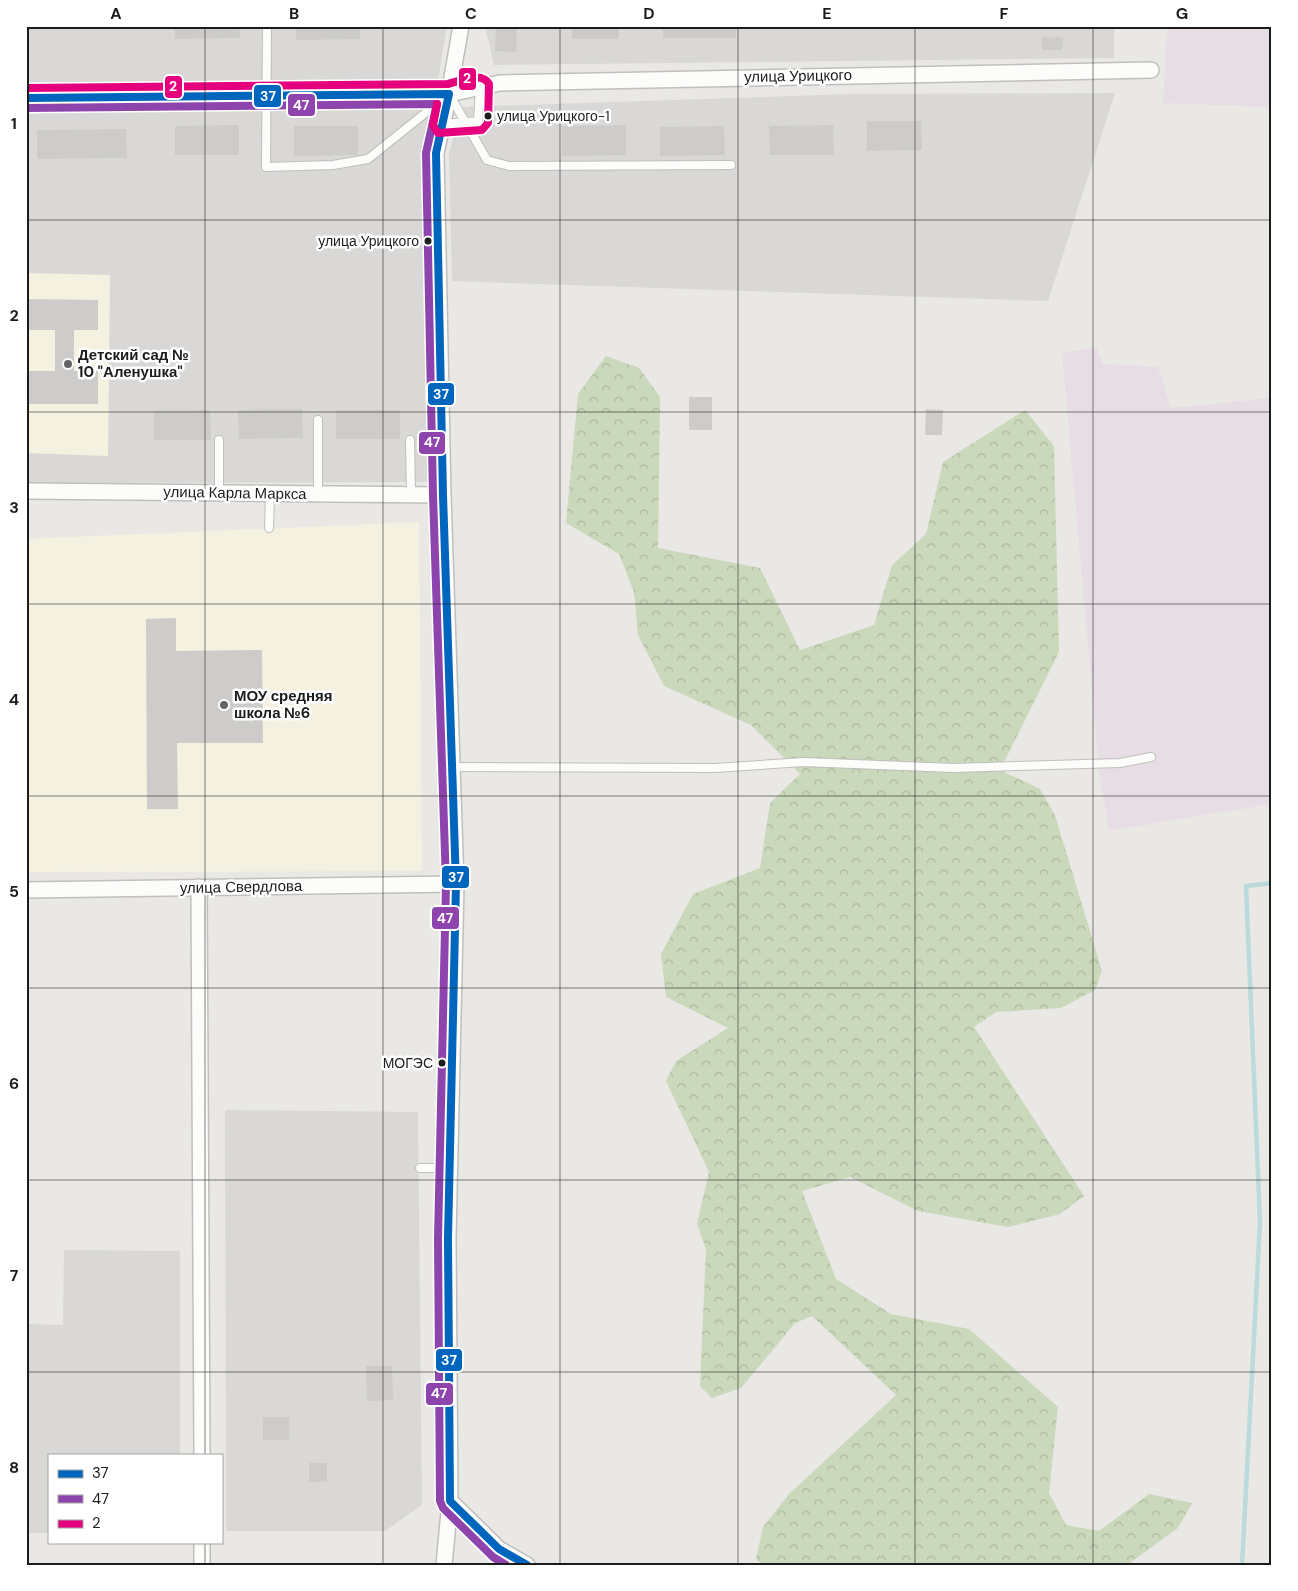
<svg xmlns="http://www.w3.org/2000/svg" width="1298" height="1591" viewBox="0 0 1298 1591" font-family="'DM Sans',sans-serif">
  <defs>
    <pattern id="forest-crowns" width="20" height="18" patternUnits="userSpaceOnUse" patternTransform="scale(1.25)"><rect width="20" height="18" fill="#cad8bb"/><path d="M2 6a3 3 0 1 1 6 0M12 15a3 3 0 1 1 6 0" fill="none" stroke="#adb9a0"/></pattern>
  </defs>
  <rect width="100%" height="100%" fill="#eae8e5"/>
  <path fill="#d9d8d6" d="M 26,26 L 447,26 L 438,81 L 26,82 Z
    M 485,26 L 1114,26 L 1114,58 L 494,65 Z
    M 1115,93 L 1048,301 L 452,281 L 449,154 L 460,107 L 851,94 Z
    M 433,107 L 423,153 L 429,482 L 26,483 L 26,108 Z
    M 225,1110 L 418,1112 L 422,1505 L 385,1531 L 226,1531 Z
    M 64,1250 L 180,1251 L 180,1455 L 49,1455 L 49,1533 L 26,1533 L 26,1324 L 63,1325 Z"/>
  <path fill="#e7dde5" d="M 1167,26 L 1272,26 L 1272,107 L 1163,103 Z
    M 1096,347 L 1103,364 L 1158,367 L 1171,408 L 1272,398 L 1272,804 L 1109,831 L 1099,771 L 1062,353 Z"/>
  <path fill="#f4f1e0" d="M 26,273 L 110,275 L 108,456 L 26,453 Z
    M 419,522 L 422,871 L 26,872 L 26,539 Z"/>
  <path fill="url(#forest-crowns)" d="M 606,356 L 639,368 L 660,397 L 658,548 L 760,568 L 800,650 L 874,625 L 892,565 L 926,534 L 943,462 L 1025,410 L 1054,446 L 1059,652 L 1000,770 L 1040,789 L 1055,815 L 1102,971 L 1095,990 L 1061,1008 L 996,1012 L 974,1027 L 1084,1196 L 1060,1214 L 1008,1227 L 918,1211 L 850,1177 L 802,1191 L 836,1279 L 891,1314 L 969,1329 L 1058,1407 L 1049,1493 L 1066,1525 L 1099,1531 L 1149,1494 L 1192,1503 L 1178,1528 L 1131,1562 L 1132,1565 L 763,1565 L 756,1559 L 763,1527 L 789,1494 L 896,1395 L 812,1316 L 795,1323 L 741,1388 L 712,1398 L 700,1386 L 706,1249 L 697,1224 L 709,1172 L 666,1081 L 676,1061 L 728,1028 L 666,997 L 661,954 L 693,894 L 760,868 L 770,803 L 800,774 L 751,725 L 664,686 L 638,635 L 634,592 L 619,554 L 566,523 L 578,394 Z"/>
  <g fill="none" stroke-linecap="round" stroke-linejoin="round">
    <path stroke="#badadc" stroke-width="4.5" d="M 1242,1565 L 1260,1222 L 1246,886 L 1272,883"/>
  </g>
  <path fill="#ceccca" d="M 175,26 L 239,26 L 240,38 L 175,39 Z
    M 296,26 L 360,26 L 360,39 L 296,40 Z
    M 496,26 L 517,26 L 516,52 L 495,51 Z
    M 572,26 L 619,26 L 619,39 L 572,39 Z
    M 663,26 L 736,26 L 736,38 L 663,38 Z
    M 1042,37 L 1063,38 L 1062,50 L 1042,50 Z
    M 867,121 L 921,121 L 922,150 L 867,151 Z
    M 239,125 L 239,155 L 175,155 L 175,126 Z
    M 626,125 L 626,155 L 562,156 L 562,126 Z
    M 833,125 L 834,155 L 770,155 L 769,126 Z
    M 294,126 L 358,126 L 358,155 L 294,156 Z
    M 724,126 L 725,155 L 660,156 L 660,127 Z
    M 126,129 L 127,158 L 37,159 L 37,130 Z
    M 26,299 L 98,300 L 98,330 L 74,330 L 74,371 L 98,371 L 98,404 L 26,404 L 26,371 L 55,371 L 55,330 L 26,330 Z
    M 689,397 L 712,397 L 712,430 L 689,430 Z
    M 302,409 L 303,438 L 239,439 L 238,410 Z
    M 926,409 L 943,410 L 942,435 L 925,435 Z
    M 210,410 L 211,440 L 154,440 L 154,411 Z
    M 336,410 L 400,410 L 400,439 L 336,439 Z
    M 176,618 L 176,651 L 262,650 L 263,743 L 177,743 L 178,809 L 147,809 L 146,619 Z
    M 366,1366 L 392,1366 L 393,1400 L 367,1401 Z
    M 263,1417 L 290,1417 L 289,1440 L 263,1440 Z
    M 309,1463 L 327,1463 L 327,1482 L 309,1482 Z"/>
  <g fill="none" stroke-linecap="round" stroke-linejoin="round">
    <defs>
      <path id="lane" d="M 267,26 L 266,167 L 333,165 L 368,159 L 449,94 L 487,160 L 509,166 L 731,165
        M 443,124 L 478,121 L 480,87
        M 318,420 L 318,494
        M 410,440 L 411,495
        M 219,493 L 219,440
        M 269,528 L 270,493
        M 451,767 L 715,768 L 804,762 L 953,768 L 1120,763 L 1151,757
        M 420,1168 L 450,1168"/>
      <path id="street" d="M 26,98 L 449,94 L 500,83 L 1151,70
        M 26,491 L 443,495
        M 199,887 L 202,1455
        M 26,890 L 456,884
        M 450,1501 L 499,1549 L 527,1565
        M 202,1542 L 202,1565
        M 444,1565 L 450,1501 L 448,1238 L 456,884 L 443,495 L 436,153 L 449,94 L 461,26"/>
    </defs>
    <use href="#lane" stroke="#c0bfbd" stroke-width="10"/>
    <use href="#street" stroke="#c0bfbd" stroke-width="18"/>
    <use href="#lane" stroke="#fcfcfb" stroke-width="8"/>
    <use href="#street" stroke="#fcfcfb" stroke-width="15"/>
    <defs>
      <path id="bus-1" d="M 26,98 L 449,94 L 436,153 L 443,495 L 456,884 L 448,1238 L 450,1501 L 499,1549 L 527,1565"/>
      <path id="bus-2" d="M 26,108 L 437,104 L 426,153 L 433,495 L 446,884 L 438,1238 L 440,1501 L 443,1508 L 493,1557 L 506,1565"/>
      <path id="bus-3" d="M 26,88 L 448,84 C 460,81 482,71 489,84 L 488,123 L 482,130 L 438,133 L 433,125 L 437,104"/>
    </defs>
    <use href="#bus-1" stroke="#fff" stroke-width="11"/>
    <use href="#bus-2" stroke="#fff" stroke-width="11"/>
    <use href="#bus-3" stroke="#fff" stroke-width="11"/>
    <use href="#bus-1" stroke="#0065bd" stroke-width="8"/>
    <use href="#bus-2" stroke="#8e44ad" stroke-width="8"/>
    <use href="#bus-3" stroke="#e5007d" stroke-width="8"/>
  </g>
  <path fill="none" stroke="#1c1c1c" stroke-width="1" stroke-opacity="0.55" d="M 205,26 L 205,1455M 383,26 L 383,1565M 560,26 L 560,1565M 738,26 L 738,1565M 915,26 L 915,1565M 1093,26 L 1093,1565M 26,220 L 1272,220M 26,412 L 1272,412M 26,604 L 1272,604M 26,796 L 1272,796M 26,988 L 1272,988M 26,1180 L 1272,1180M 26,1372 L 1272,1372M 205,1542 L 205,1565"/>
  <g fill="#1c1c1c" stroke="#fff" stroke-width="2">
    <circle cx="488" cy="116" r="4.5"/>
    <circle cx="428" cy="241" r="4.5"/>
    <circle cx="442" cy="1063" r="4.5"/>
  </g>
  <g fill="#646362" stroke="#fff" stroke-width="2">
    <circle cx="68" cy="364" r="5"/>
    <circle cx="224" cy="705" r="5"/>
  </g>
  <g text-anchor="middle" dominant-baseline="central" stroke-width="5" stroke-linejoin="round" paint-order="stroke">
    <g font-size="14" fill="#1c1c1c" stroke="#fff" text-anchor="end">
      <text x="497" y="116" text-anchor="start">улица Урицкого-1</text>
      <text x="419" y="241">улица Урицкого</text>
      <text x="433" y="1063">МОГЭС</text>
    </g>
    <g font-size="15" fill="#1c1c1c" stroke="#fff">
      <text transform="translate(798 76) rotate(-1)">улица Урицкого</text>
      <text transform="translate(235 493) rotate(1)">улица Карла Маркса</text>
      <text transform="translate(241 887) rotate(-1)">улица Свердлова</text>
    </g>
    <g font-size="15" font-weight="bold" fill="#1c1c1c" stroke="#fff" text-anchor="start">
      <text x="78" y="355">Детский сад №<tspan x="78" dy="17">10 "Аленушка"</tspan></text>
      <text x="234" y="696">МОУ средняя<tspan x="234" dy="17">школа №6</tspan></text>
    </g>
  </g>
  <g stroke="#fff" stroke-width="2">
    <rect x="458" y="67" width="19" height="24" rx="5" fill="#e5007d"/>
    <rect x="164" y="75" width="19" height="24" rx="5" fill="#e5007d"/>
    <rect x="253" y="84" width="29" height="24" rx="5" fill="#0065bd"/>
    <rect x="287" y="93" width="29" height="24" rx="5" fill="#8e44ad"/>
    <rect x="427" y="382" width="28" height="24" rx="5" fill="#0065bd"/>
    <rect x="418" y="431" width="28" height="24" rx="5" fill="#8e44ad"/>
    <rect x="441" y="865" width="29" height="24" rx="5" fill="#0065bd"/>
    <rect x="431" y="906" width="29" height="24" rx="5" fill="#8e44ad"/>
    <rect x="435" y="1348" width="28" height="24" rx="5" fill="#0065bd"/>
    <rect x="425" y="1382" width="29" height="24" rx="5" fill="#8e44ad"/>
  </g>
  <g font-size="14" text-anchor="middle" font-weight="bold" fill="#fff">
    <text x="467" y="83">2</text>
    <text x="173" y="91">2</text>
    <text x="268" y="101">37</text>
    <text x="301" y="110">47</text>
    <text x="441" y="399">37</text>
    <text x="432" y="447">47</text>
    <text x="456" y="882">37</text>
    <text x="445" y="923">47</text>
    <text x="449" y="1365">37</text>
    <text x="439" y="1398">47</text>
  </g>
  <rect width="1298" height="1591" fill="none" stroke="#ffffff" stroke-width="55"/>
  <rect x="48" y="1454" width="175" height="90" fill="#ffffff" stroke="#a4a4a4"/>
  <rect x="58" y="1470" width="25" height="8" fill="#0065bd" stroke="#a4a4a4"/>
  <text x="92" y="1478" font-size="15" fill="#1c1c1c">37</text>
  <rect x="58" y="1495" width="25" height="8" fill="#8e44ad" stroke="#a4a4a4"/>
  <text x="92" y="1504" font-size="15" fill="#1c1c1c">47</text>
  <rect x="58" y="1520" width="25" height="8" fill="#e5007d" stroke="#a4a4a4"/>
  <text x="92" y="1528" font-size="15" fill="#1c1c1c">2</text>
  <rect x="28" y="28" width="1242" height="1536" fill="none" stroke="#1c1c1c" stroke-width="2"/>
  <g font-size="16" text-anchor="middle" font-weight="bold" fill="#1c1c1c">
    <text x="116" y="19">A</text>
    <text x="294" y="19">B</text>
    <text x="471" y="19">C</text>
    <text x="649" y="19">D</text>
    <text x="827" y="19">E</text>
    <text x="1004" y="19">F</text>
    <text x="1182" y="19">G</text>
    <text x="14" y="129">1</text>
    <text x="14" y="321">2</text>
    <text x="14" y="513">3</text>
    <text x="14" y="705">4</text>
    <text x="14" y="897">5</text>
    <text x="14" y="1089">6</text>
    <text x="14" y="1281">7</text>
    <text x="14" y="1473">8</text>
  </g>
</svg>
